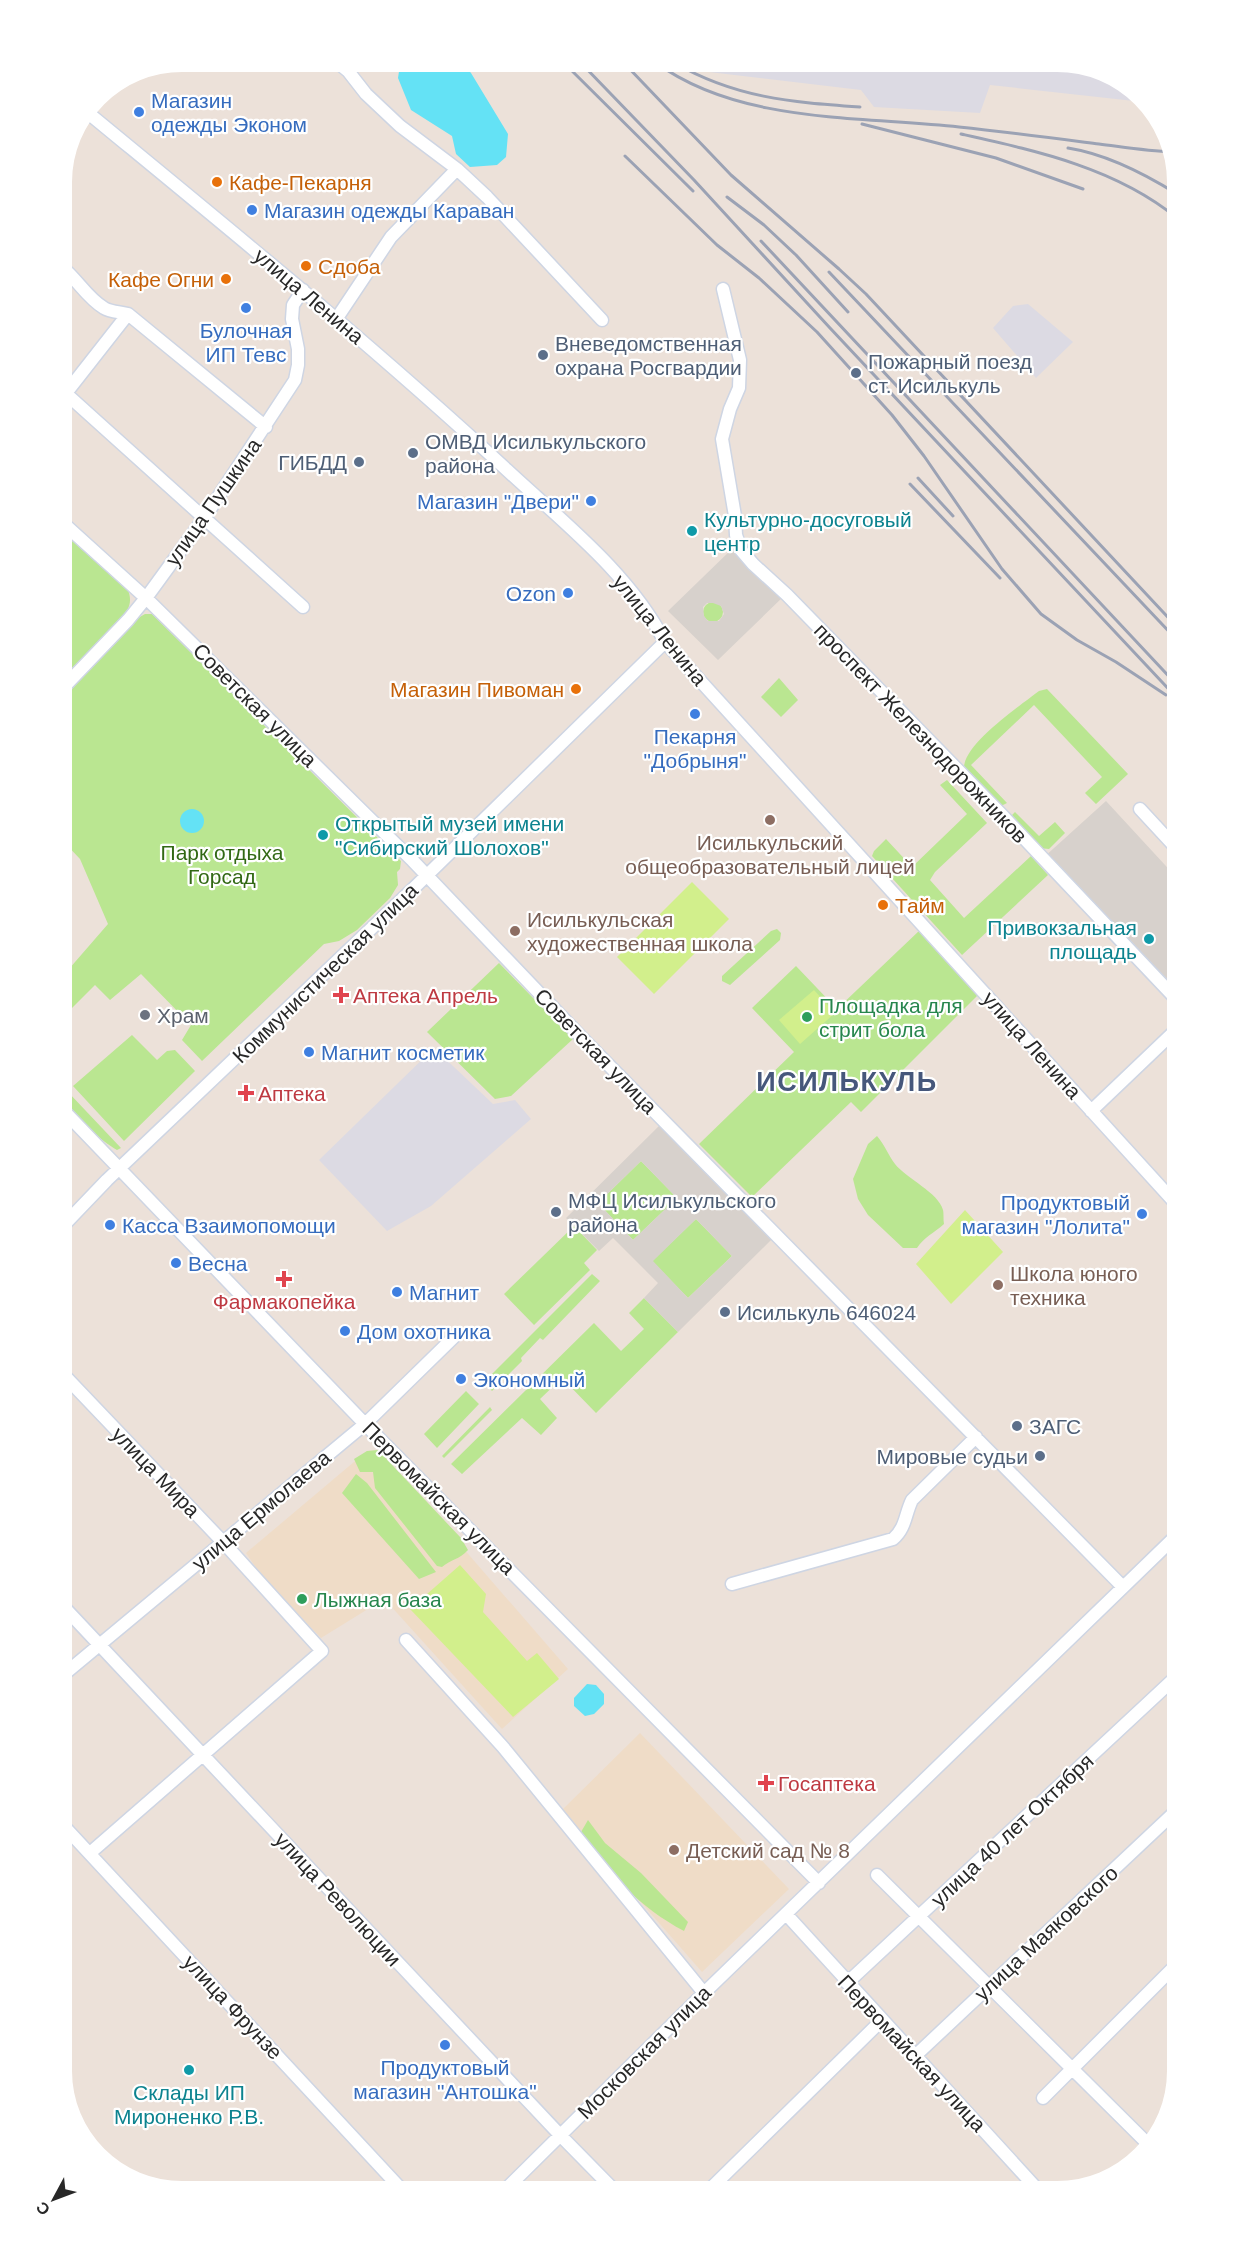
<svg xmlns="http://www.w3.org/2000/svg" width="1239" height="2253" viewBox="0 0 1239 2253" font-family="Arial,sans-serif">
  <rect width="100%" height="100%" fill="#ece1d9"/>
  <path fill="#dcdae3" d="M 706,62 L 1066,62 L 1130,86 L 1143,102 L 990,85 L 980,113 L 874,107 L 861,90 L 709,72 Z
    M 1028,304 L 1073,342 L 1036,378 L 993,328 L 1013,306 Z
    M 434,1048 L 493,1104 L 515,1100 L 531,1119 L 431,1206 L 387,1231 L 319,1160 Z"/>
  <path fill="#efdcc7" d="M 378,1450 L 568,1669 L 502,1729 L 388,1603 L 368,1609 L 321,1638 L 263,1578 L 246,1553 L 367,1451 Z
    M 640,1733 L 789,1889 L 702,1972 L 561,1811 Z"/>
  <path fill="#bae691" d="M 62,532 L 128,590 C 133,603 128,610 121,620 L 62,678 Z
    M703 612a10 10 0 1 1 20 0a10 10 0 1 1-20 0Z
    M 145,614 L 152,614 L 401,861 L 400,869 L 397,872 L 398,885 L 390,898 L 357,930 L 339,941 L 324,944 L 202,1061 L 182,1040 L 191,1025 L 141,974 L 110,1000 L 95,985 L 62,1018 L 62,977 L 108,924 L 80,859 L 62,840 L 62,714 L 66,710 L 62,706 L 62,698 L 138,618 Z
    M 779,678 L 798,700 L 781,717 L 761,697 Z
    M 1047,689 L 1128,774 L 1096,804 L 1085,793 L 1102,777 L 1034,705 L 971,765 L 1007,803 L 1001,806 L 964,769 C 962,745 1021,705 1039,691 Z
    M 947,780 L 987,823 L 935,872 L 930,880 L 964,918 L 1031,856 L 1048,875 L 962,955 L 872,856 L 874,851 L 886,839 L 912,867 L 967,814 L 940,785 Z
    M 1015,812 L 1039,836 L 1055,822 L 1065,833 L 1049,849 L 1039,848 L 1013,820 L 1012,815 Z
    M 777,929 L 781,933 L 780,940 L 730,985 L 722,981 L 722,976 L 771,931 Z
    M 920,930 L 978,995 L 861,1112 L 851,1102 L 752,1197 L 699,1144 L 794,1052 L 752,1008 L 796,966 L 837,1009 Z
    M 499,963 L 573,1039 L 511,1096 L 495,1099 L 427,1032 Z
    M 132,1035 L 157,1060 L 167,1051 L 175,1050 L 195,1071 L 124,1141 L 73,1086 Z
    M 68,1092 L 121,1148 L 117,1150 C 103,1142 66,1112 65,1096 Z
    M 877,1136 C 885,1145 888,1155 895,1164 C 906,1178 939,1193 943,1210 C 944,1214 943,1219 944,1224 C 934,1233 924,1237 917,1248 L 903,1248 L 868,1215 L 858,1199 L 853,1179 L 868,1144 Z
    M 641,1161 L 677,1198 L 633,1240 L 598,1203 Z
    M 696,1219 L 732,1256 L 688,1298 L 652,1261 Z
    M 574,1226 L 597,1250 L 584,1263 L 590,1270 L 534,1325 L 504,1294 Z
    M 592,1274 L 600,1281 L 543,1340 L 540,1338 L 521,1358 L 522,1361 L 492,1391 L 484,1382 Z
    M 644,1298 L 678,1332 L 596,1413 L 562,1378 L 540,1399 L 557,1418 L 541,1435 L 522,1418 L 462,1474 L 451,1464 L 594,1323 L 621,1351 L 644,1329 L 629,1313 Z
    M 466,1391 L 479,1404 L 437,1448 L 424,1434 Z
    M 490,1407 L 492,1410 L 444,1458 L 442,1456 Z
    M 378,1450 L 461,1538 L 468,1550 C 459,1560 451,1559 442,1567 L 437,1566 L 375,1488 L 373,1472 L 360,1472 L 354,1459 L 367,1451 Z
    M 356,1474 L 367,1483 L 436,1572 L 419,1579 L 342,1493 Z
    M 588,1820 L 605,1843 L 641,1873 L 688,1922 L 684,1931 C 639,1907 610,1875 581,1832 Z"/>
  <path fill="#d2ef8c" d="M 692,882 L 729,919 L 654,994 L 617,957 Z
    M 814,990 L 835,1013 L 800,1044 L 779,1020 Z
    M 965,1210 L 1003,1252 L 951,1304 L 916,1264 Z
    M 460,1565 L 486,1594 L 483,1612 L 527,1661 L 537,1653 L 559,1679 L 513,1717 L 410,1609 Z"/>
  <path fill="#d7d1cc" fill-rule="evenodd" d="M 735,546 L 784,596 L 718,660 L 668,611 ZM 707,603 L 713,603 L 721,606 L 724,614 L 719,621 L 708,621 L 704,616 L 703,607 Z
    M 1106,801 L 1177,878 L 1177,1000 L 1043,858 Z
    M 661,1124 L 772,1239 L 678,1332 L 644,1298 L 658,1283 L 613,1238 L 599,1251 L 566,1218 ZM 641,1161 L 677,1198 L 633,1240 L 598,1203 ZM 696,1219 L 732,1256 L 688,1298 L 653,1261 Z"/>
  <path fill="#64e2f5" d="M 404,62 L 461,62 L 471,73 L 508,134 L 506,157 L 497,165 L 470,167 L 456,154 L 452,136 L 411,110 L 398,78 L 400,65 Z
    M180 821a12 12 0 1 1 24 0a12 12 0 1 1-24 0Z
    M 587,1684 L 596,1685 L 604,1694 L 604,1704 L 594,1714 L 585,1716 L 574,1706 L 574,1698 Z"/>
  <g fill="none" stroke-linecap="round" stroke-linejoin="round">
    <defs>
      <path id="minor" d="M 337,62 L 348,71 L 366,94 L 400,126 L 457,169 L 487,197 L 602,320
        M 87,112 C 229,229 372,345 507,470 C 564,523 629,573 665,642 L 1177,1205
        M 62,267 C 77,279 87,298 104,308 C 110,312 120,312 128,314 L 266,427
        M 723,289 L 740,360 L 739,388 L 730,409 L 722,439 L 735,516 L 736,535 L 741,550 L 753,564 L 787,595 L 1001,814 L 1177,1000
        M 337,318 L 391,237 L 457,169
        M 62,390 L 303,607
        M 66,393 L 128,314
        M 62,522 L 146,598 L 413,861 L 583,1039 L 1123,1587
        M 62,689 L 128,620 L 146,598 L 205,517 L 295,380 L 298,365 L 298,349 L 292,319 L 293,305 L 303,290
        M 1140,809 L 1177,849
        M 62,1109 L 365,1424 L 819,1883
        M 1091,1111 L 1177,1029
        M 62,1227 L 107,1180 L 418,884 L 665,642
        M 62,1373 L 223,1542 L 322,1651 L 90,1853
        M 732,1584 L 893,1539 C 906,1528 905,1514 912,1500 L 976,1437
        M 62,1605 L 560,2135 L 615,2191
        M 406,1640 L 503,1747 L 704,1993
        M 62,1676 L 365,1424 L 455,1336
        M 62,1824 L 403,2191
        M 877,1875 L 1149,2145
        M 786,1914 L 1039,2191
        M 847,1983 L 1177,1676
        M 915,2056 L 1177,1810
        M 1043,2098 L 1177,1964
        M 504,2191 L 704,1993 L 1177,1535
        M 708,2191 L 882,2020"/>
    </defs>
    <use href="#minor" stroke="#ced5e3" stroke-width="15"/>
    <use href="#minor" stroke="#fff" stroke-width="12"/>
    <path stroke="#9ba2b4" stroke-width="3" d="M 563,62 L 693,191
      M 580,62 L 694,180 L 830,328 L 1177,698
      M 623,62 L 731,175 L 839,269 L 866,294 L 1177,627
      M 655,62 C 739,124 860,116 959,127 C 1006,132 1052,138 1099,144 C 1123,147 1147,151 1172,152
      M 673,62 C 735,98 790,102 860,107
      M 862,124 L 996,158 L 1083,189
      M 961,134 C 1037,151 1116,168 1177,218
      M 1068,148 C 1106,154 1145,174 1177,194
      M 625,156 L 717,245 L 759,278 L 817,332 L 892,415 L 924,456 L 1002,569 L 1041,614 L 1077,640 L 1116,662 L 1166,695
      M 727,197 L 764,225 L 796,255 L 848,312
      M 761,241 L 1177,685
      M 829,272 L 1177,640
      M 918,478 L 953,516
      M 910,484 L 1000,578"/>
  </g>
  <g fill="#3f7fe0" stroke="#fff" stroke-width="2">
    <circle cx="139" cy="112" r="6"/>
    <circle cx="252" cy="210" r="6"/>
    <circle cx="246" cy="308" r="6"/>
    <circle cx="591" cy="501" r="6"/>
    <circle cx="568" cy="593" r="6"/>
    <circle cx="695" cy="714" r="6"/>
    <circle cx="309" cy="1052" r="6"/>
    <circle cx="1142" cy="1214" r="6"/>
    <circle cx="110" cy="1225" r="6"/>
    <circle cx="176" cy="1263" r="6"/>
    <circle cx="397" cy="1292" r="6"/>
    <circle cx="345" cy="1331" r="6"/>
    <circle cx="461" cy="1379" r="6"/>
    <circle cx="445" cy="2045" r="6"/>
  </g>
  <g fill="#e8710a" stroke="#fff" stroke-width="2">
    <circle cx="217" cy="182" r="6"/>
    <circle cx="306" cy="266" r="6"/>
    <circle cx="226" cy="279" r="6"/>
    <circle cx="576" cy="689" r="6"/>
    <circle cx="883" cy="905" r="6"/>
  </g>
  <g fill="#5c6f8a" stroke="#fff" stroke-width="2">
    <circle cx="543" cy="355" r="6"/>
    <circle cx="856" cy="373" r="6"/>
    <circle cx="413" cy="453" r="6"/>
    <circle cx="359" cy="462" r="6"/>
    <circle cx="556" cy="1212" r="6"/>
    <circle cx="725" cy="1312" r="6"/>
    <circle cx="1017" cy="1426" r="6"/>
    <circle cx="1040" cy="1456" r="6"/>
  </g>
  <g fill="#0f9aa8" stroke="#fff" stroke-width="2">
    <circle cx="692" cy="531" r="6"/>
    <circle cx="323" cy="835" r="6"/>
    <circle cx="1149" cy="939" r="6"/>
    <circle cx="189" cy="2070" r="6"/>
  </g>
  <g fill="#8d6e63" stroke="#fff" stroke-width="2">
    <circle cx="770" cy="820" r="6"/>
    <circle cx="515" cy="931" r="6"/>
    <circle cx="998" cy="1285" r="6"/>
    <circle cx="674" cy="1850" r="6"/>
  </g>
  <g fill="#e0444e" stroke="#fff" stroke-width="2">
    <path d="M338 986h6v6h6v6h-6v6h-6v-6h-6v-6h6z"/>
    <path d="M243 1084h6v6h6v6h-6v6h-6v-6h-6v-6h6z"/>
    <path d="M281 1270h6v6h6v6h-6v6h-6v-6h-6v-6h6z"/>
    <path d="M763 1774h6v6h6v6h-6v6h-6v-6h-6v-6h6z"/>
  </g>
  <circle fill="#6b7280" stroke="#fff" stroke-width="2" cx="145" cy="1015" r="6"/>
  <g fill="#2e9e5b" stroke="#fff" stroke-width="2">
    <circle cx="807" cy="1017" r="6"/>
    <circle cx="302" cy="1599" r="6"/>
  </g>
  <g text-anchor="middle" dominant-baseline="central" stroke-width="4.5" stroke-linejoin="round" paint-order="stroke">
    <g font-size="21" fill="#366cbe" stroke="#fff" text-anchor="start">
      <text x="151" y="100">Магазин<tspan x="151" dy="24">одежды Эконом</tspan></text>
      <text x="264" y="210">Магазин одежды Караван</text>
      <text x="246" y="330" text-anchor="middle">Булочная<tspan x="246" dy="24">ИП Тевс</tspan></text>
      <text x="579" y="501" text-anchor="end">Магазин "Двери"</text>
      <text x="556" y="593" text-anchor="end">Ozon</text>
      <text x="695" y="736" text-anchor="middle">Пекарня<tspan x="695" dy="24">"Добрыня"</tspan></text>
      <text x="321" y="1052">Магнит косметик</text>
      <text x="1130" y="1202" text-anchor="end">Продуктовый<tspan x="1130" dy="24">магазин "Лолита"</tspan></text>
      <text x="122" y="1225">Касса Взаимопомощи</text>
      <text x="188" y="1263">Весна</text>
      <text x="409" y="1292">Магнит</text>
      <text x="357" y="1331">Дом охотника</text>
      <text x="473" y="1379">Экономный</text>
      <text x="445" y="2067" text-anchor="middle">Продуктовый<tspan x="445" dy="24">магазин "Антошка"</tspan></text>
    </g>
    <g font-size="21" fill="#c56008" stroke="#fff" text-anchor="start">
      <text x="229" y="182">Кафе-Пекарня</text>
      <text x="318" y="266">Сдоба</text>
      <text x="214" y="279" text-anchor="end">Кафе Огни</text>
      <text x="564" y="689" text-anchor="end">Магазин Пивоман</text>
      <text x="895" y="905">Тайм</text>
    </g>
    <g font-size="21" fill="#282828" stroke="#fff">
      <text transform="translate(309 296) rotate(40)">улица Ленина</text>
      <text transform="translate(213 502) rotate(-55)">улица Пушкина</text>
      <text transform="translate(660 630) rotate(51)">улица Ленина</text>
      <text transform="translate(255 705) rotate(45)">Советская улица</text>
      <text transform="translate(921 733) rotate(46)">проспект Железнодорожников</text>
      <text transform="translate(325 973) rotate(-44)">Коммунистическая улица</text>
      <text transform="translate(1032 1045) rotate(48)">улица Ленина</text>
      <text transform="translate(596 1051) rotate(46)">Советская улица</text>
      <text transform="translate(156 1472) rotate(46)">улица Мира</text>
      <text transform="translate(439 1498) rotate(45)">Первомайская улица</text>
      <text transform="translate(261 1510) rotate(-40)">улица Ермолаева</text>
      <text transform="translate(1012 1830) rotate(-43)">улица 40 лет Октября</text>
      <text transform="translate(338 1899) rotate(47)">улица Революции</text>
      <text transform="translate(1046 1933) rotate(-43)">улица Маяковского</text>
      <text transform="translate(233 2007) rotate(47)">улица Фрунзе</text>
      <text transform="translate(644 2052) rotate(-45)">Московская улица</text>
      <text transform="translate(912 2053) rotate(47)">Первомайская улица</text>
    </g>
    <g font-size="21" fill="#4e5e75" stroke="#fff" text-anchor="start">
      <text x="555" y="343">Вневедомственная<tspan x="555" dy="24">охрана Росгвардии</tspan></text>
      <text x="868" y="361">Пожарный поезд<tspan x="868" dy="24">ст. Исилькуль</tspan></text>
      <text x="425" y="441">ОМВД Исилькульского<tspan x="425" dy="24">района</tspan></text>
      <text x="347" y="462" text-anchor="end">ГИБДД</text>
      <text x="568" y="1200">МФЦ Исилькульского<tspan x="568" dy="24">района</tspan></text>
      <text x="737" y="1312">Исилькуль 646024</text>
      <text x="1029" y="1426">ЗАГС</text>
      <text x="1028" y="1456" text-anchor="end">Мировые судьи</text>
    </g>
    <g font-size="21" fill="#0d838f" stroke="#fff" text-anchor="start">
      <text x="704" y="519">Культурно-досуговый<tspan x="704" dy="24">центр</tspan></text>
      <text x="335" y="823">Открытый музей имени<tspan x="335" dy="24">"Сибирский Шолохов"</tspan></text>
      <text x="1137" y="927" text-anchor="end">Привокзальная<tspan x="1137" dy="24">площадь</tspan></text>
      <text x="189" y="2092" text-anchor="middle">Склады ИП<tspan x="189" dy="24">Мироненко Р.В.</tspan></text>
    </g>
    <g font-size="21" fill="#785e54" stroke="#fff" text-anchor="start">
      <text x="770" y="842" text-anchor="middle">Исилькульский<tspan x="770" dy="24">общеобразовательный лицей</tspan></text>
      <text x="527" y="919">Исилькульская<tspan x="527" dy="24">художественная школа</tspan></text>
      <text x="1010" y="1273">Школа юного<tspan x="1010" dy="24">техника</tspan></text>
      <text x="686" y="1850">Детский сад № 8</text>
    </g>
    <g font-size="21" fill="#326915" stroke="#fff">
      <text x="222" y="852">Парк отдыха<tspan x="222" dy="24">Горсад</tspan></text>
    </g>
    <g font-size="21" fill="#be3a42" stroke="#fff" text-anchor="start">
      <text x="353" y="995">Аптека Апрель</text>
      <text x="258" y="1093">Аптека</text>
      <text x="284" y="1301" text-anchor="middle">Фармакопейка</text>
      <text x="778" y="1783">Госаптека</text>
    </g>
    <g font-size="21" fill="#27864d" stroke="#fff" text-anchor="start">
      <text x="819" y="1005">Площадка для<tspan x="819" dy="24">стрит бола</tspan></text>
      <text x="314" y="1599">Лыжная база</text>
    </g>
    <g font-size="21" fill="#5b616d" stroke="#fff" text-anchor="start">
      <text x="157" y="1015">Храм</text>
    </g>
    <g font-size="27" font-weight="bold" letter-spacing="1.5" fill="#46577b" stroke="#fff">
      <text x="847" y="1082">ИСИЛЬКУЛЬ</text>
    </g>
  </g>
  <path d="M0 0H1239V2253H0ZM182 72H1057A110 110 0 0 1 1167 182V2071A110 110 0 0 1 1057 2181H182A110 110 0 0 1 72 2071V182A110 110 0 0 1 182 72Z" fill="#fff" fill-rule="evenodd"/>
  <g transform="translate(54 2199) rotate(229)" stroke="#ffffff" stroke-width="4.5" paint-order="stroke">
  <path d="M0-4.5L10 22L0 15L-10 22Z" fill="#282828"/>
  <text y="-9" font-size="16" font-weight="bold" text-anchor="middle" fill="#282828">С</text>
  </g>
</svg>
